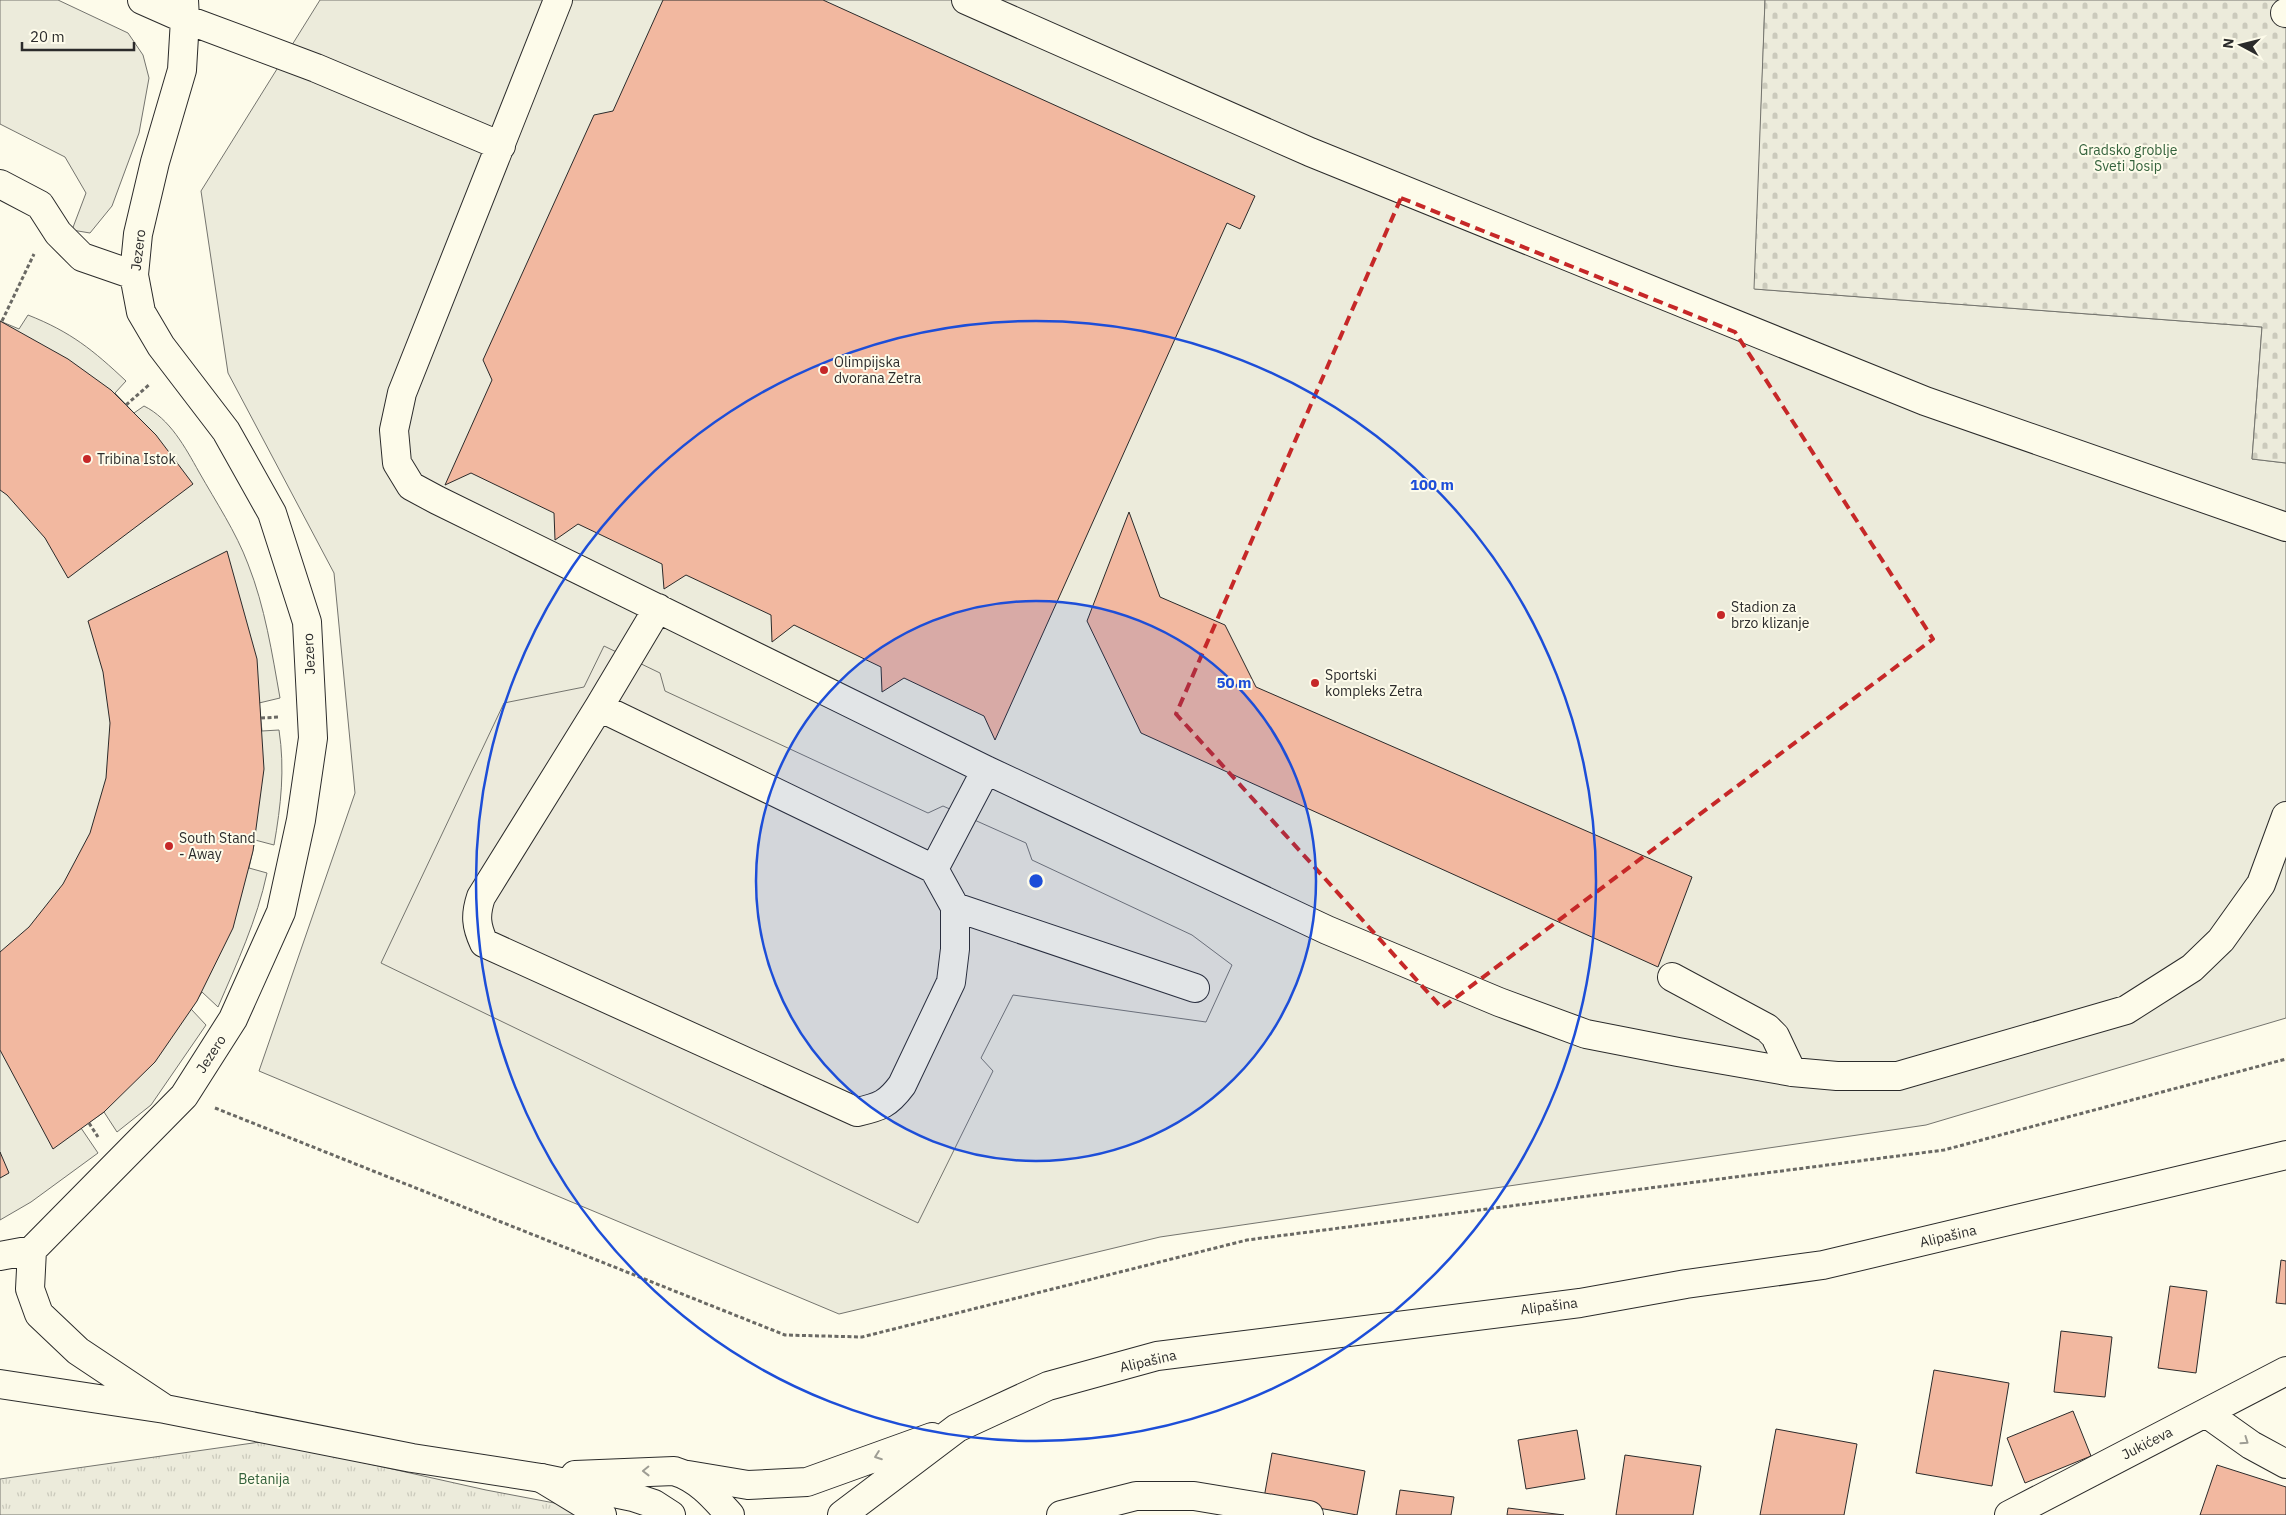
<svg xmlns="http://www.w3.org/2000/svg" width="2286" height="1515" viewBox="0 0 2286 1515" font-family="'IBM Plex Sans',sans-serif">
  <defs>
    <pattern id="cemetery-stones" width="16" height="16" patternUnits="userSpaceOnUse" patternTransform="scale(1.25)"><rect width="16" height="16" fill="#ecebdb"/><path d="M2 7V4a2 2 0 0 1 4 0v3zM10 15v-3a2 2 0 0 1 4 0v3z" fill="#cbcabc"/></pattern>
    <pattern id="park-tufts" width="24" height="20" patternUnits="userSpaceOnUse" patternTransform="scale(1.25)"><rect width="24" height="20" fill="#ecebdb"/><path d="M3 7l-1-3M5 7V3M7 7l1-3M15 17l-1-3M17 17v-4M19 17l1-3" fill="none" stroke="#cbcabc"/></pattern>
  </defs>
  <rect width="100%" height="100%" fill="#fdfbea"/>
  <path fill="#ecebdb" stroke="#74746e" d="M 0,0 L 58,0 L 128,33 L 143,55 L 149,78 L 139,133 L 112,206 L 90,233 L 72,230 L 86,193 L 65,157 L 0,124 Z
    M 320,0 L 1765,0 L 1755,289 L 2262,327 L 2252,459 L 2286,463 L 2286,1018 L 1926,1125 L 1160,1237 L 839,1314 L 259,1071 L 355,793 L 334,573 L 228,373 L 201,191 Z
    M 28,315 C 71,332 93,350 126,381 L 115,393 L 134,413 L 144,406 C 170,419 185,447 199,472 C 216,502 236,532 248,564 C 265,607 272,653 280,698 L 259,703 L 262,731 L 279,730 C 285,769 281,805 274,845 L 255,840 L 249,868 L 267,873 C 257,920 237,963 218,1007 L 202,992 L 191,1009 L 206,1025 L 151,1105 L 117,1132 L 104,1112 L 81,1128 L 98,1153 L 31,1202 L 0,1220 L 0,321 L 19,329 Z"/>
  <path fill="url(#cemetery-stones)" stroke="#74746e" d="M 1765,0 L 2281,0 L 2279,23 L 2286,24 L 2286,463 L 2252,459 L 2262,327 L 1754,289 Z"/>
  <path fill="url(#park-tufts)" stroke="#74746e" d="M 267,1441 L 486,1490 L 565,1505 L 592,1515 L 0,1515 L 0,1479 Z"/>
  <path fill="#eceadb" stroke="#74746e" d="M 604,646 L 660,673 L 665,691 L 928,813 L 943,806 L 1026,843 L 1032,860 L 1192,935 L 1232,965 L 1206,1022 L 1013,995 L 981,1058 L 993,1071 L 918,1223 L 381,963 L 504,703 L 584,687 Z"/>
  <path fill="#f2b8a0" stroke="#2b2b2b" d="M 663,0 L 823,0 L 1255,196 L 1240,229 L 1227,223 L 995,740 L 984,716 L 904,678 L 882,692 L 881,667 L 794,625 L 772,642 L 771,615 L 686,575 L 664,589 L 662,564 L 578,524 L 555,540 L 554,513 L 471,473 L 445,485 L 492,380 L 483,360 L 594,115 L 613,111 Z
    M 0,321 L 68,359 L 111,390 L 156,435 L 193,484 L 68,578 L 45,538 L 7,495 L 0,490 Z
    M 1129,512 L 1160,597 L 1225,625 L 1256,687 L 1692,877 L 1658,967 L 1141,733 L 1087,621 Z
    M 227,551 L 257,659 L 264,769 L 253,851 L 233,928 L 197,1001 L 155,1062 L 104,1112 L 53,1149 L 0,1050 L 0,952 L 29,927 L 63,884 L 90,833 L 106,778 L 110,723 L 103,672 L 88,621 Z
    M 0,1152 L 9,1173 L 0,1178 Z
    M 2281,1260 L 2286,1261 L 2286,1304 L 2276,1303 Z
    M 2170,1286 L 2207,1291 L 2196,1373 L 2158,1368 Z
    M 2061,1331 L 2112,1337 L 2105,1397 L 2054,1392 Z
    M 1934,1370 L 2009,1383 L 1992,1486 L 1916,1473 Z
    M 2073,1411 L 2091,1456 L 2025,1483 L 2007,1438 Z
    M 1776,1429 L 1857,1444 L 1844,1515 L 1760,1515 Z
    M 1577,1430 L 1585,1479 L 1526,1489 L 1518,1440 Z
    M 1272,1453 L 1365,1471 L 1357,1515 L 1264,1498 Z
    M 1625,1455 L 1701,1466 L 1693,1515 L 1616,1515 Z
    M 2217,1465 L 2286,1487 L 2286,1515 L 2200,1515 Z
    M 1400,1490 L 1454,1497 L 1451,1515 L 1396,1515 Z
    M 1508,1508 L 1564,1515 L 1507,1515 Z"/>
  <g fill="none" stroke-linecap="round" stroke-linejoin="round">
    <defs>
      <path id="minor" d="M 142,0 L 185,19 L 316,68 L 501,146
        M 558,0 L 402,393 L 394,430 L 397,463 L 411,486 L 437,500 L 986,770 L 1327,930 L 1499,1002 L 1586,1034 L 1678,1052 L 1792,1072 L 1837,1076 L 1898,1076 L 2126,1010 L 2192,968 L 2221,940 L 2261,884 L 2286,816
        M 966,0 L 1310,152 L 1925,401 L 2286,527
        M 2285,13 L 2286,13
        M 0,184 L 40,205 L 58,233 L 82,257 L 134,275
        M 658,608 L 599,707 L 934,869 L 986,770
        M 599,707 L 481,897 C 475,915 476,926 484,943 L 857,1112 C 880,1107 888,1104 902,1085 L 951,982 L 955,949 L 955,907 L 934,869
        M 955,907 L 1195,988
        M 1672,977 L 1767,1028 L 1775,1036 L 1792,1072
        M 0,1256 L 32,1250
        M 0,1384 L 165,1409 L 412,1458 L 541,1478 L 633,1497 L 654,1504 L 671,1515
        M 165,1409 L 78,1351 L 39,1314 L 30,1289 L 32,1250 L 184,1096 L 233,1019 L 281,912 L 301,820 L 313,738 L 307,622 L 272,513 L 226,431 L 161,346 L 141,312 L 134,275 L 138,234 L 155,162 L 182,70 L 185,19 L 184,0
        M 2206,1413 L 2251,1445 L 2286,1464
        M 575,1475 L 674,1471 C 698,1478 714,1497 730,1515
        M 1061,1515 L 1136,1496 L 1194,1496 L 1309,1515
        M 2009,1515 L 2286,1371"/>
      <path id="major" d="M 688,1475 L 748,1485 L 807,1482 L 932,1437
        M 541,1478 L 602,1515
        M 842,1515 L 957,1428 L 1048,1386 L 1157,1356 L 1580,1303 L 1686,1284 L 1823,1265 L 2286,1155"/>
    </defs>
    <use href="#minor" stroke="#2b2b2b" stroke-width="30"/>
    <use href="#major" stroke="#2b2b2b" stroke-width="30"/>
    <path stroke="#6a6964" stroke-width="3" stroke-dasharray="4 2.5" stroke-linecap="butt" d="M 2,321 L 34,254
      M 126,405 L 150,384
      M 261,718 L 280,717
      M 215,1108 L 785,1335 L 862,1337 L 1247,1240 L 1944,1150 L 2286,1059
      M 89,1123 L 98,1137"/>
    <use href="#minor" stroke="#fdfbea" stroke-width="28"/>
    <use href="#major" stroke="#fdfbea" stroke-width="28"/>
  </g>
  <defs><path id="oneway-chevron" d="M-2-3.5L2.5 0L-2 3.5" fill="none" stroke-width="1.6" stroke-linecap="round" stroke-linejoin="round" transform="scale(1.25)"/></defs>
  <g stroke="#9e9d94">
    <use href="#oneway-chevron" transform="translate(2245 1441) rotate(35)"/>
    <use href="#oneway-chevron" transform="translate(878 1456) rotate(160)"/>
    <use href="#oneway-chevron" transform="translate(646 1471) rotate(179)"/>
  </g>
  <path fill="none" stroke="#c62828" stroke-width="4" stroke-dasharray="10 6" stroke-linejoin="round" d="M 1401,198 L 1735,332 L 1933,639 L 1442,1008 L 1176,714 Z"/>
  <circle cx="1036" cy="881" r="280" fill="#1d4ed8" fill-opacity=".12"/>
  <g fill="none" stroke="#1d4ed8" stroke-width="2.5">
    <circle cx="1036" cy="881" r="280"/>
    <circle cx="1036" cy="881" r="560"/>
  </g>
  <g fill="#c62828" stroke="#fdfbea" stroke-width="2">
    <circle cx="824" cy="370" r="5"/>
    <circle cx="87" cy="459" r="5"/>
    <circle cx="1721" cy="615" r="5"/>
    <circle cx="1315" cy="683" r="5"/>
    <circle cx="169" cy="846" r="5"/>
  </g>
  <g text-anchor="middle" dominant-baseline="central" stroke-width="4" stroke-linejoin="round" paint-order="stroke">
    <g font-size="14" fill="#34623c" stroke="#fdfbea">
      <text x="2128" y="150">Gradsko groblje<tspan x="2128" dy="16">Sveti Josip</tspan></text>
      <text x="264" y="1479">Betanija</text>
    </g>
    <g font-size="14" fill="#2b2b2b" stroke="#fdfbea">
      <text transform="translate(138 250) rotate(-83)">Jezero</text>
      <text transform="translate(309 654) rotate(-93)">Jezero</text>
      <text transform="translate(211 1054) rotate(-57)">Jezero</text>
      <text transform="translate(1948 1236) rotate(-13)">Alipašina</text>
      <text transform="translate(1549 1306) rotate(-7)">Alipašina</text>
      <text transform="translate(1148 1361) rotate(-13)">Alipašina</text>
      <text transform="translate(2147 1443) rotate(-27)">Jukićeva</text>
    </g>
    <g font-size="14" fill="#2b2b2b" stroke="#fdfbea" text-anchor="start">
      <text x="834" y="362">Olimpijska<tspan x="834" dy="16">dvorana Zetra</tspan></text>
      <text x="97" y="459">Tribina Istok</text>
      <text x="1731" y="607">Stadion za<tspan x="1731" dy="16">brzo klizanje</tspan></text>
      <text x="1325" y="675">Sportski<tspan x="1325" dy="16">kompleks Zetra</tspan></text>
      <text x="179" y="838">South Stand<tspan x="179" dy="16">- Away</tspan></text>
    </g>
  </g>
  <circle cx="1036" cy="881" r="8" fill="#1d4ed8" stroke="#fdfbea" stroke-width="2.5"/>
  <g font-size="15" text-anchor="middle" font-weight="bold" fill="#1d4ed8" stroke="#fdfbea" stroke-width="4" stroke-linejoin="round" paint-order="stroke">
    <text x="1432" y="490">100 m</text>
    <text x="1234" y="688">50 m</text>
  </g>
  <g transform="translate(2241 45) rotate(277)" stroke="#fdfbea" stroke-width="4" paint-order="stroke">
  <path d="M0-4L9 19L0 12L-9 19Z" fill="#2b2b2b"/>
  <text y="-8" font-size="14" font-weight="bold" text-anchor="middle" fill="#2b2b2b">N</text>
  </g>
  <path d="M22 42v8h112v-8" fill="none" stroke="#2b2b2b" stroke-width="2.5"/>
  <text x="30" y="42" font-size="15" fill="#2b2b2b" stroke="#fdfbea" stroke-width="4" paint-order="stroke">20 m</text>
</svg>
